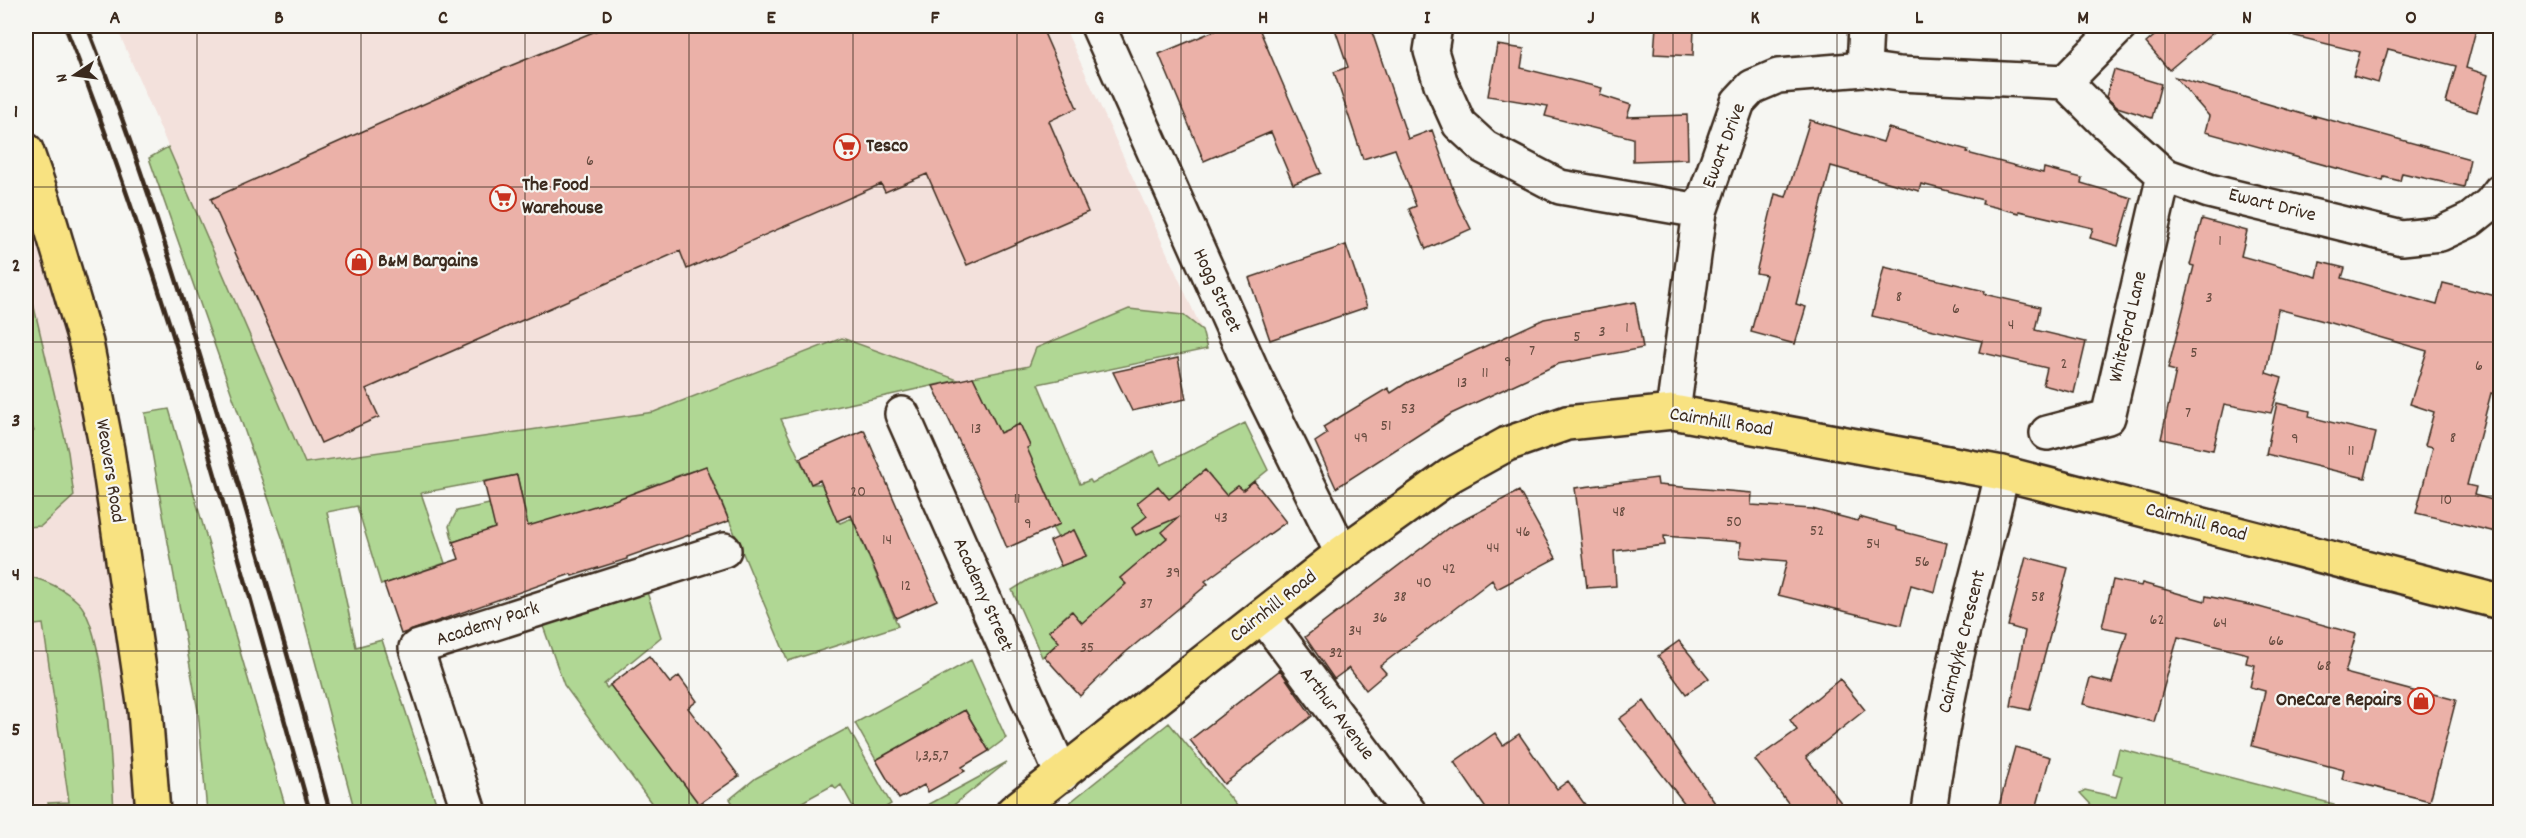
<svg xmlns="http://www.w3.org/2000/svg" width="2526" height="838" viewBox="0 0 2526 838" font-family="Dekko,sans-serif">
  <rect width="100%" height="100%" fill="#f6f6f2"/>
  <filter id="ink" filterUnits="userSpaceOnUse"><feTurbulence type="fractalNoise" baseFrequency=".0167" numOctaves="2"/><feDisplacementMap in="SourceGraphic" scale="12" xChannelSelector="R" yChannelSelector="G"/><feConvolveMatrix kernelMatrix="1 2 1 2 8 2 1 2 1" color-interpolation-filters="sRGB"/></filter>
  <g filter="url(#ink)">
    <path fill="#f3e1dc" d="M 116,26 L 1064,26 L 1202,330 L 326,512 Z
      M 26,159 L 107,450 L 153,812 L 26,812 Z"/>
    <path fill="#b0d794" stroke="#768059" stroke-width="1.5" d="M 168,147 L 305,463 L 654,412 L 842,338 L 958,380 L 781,419 L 811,484 L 831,484 L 823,488 L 838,521 L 840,523 L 852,518 L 898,626 L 788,661 L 711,477 L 695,481 L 692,471 L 674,477 L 677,487 L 662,493 L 658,483 L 634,493 L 574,527 L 503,526 L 480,553 L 474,535 L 453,542 L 449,526 L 457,511 L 522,497 L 517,475 L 421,493 L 445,563 L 381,585 L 357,506 L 327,512 L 356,647 L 382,640 L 439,812 L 355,812 L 283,540 L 149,158 Z
      M 26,273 L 68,452 L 74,496 L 41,526 L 26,527 L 26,435 L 34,431 L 26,408 Z
      M 1129,309 L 1183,315 L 1202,330 L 1207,349 L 1038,384 L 1080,484 L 1090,480 L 1092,483 L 1154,451 L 1161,465 L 1245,423 L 1268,470 L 1243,490 L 1238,486 L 1219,501 L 1205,482 L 1211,477 L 1205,470 L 1187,484 L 1209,514 L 1168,537 L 1120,578 L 1128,587 L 1082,623 L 1071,611 L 1049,631 L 1059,642 L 1042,657 L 1012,590 L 1028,580 L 1087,555 L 1074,530 L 1058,538 L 1052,527 L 1060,524 L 1039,475 L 1010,455 L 1030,446 L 1020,425 L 1000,433 L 973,377 L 1029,366 L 1036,348 Z
      M 169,409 L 287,812 L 207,812 L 198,711 L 145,413 Z
      M 26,576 C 45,580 63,588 78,602 C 106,629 112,771 114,812 L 51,812 L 48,803 L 69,802 L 43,624 L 26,626 Z
      M 647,592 L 661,637 L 604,684 L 607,688 L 610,685 L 699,804 L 694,808 L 697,812 L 658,812 L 564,685 L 543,626 Z
      M 971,660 L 1006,738 L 989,751 L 965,710 L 876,760 L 855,723 Z
      M 1169,723 L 1242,812 L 1058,812 Z
      M 848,728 L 891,804 L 878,812 L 856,812 L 841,785 L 836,789 L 833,785 L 784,812 L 738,812 L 730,799 L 756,778 Z
      M 2119,749 L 2334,804 L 2332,812 L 2098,812 L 2080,793 L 2085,790 L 2116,797 L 2122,776 L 2113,773 Z
      M 1007,762 L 945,812 L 915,812 Z"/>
    <path fill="#ebb1a8" stroke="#3b2a1e" stroke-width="1.5" d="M 608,26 L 1041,26 L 1077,108 L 1049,121 L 1088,212 L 967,265 L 927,174 L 885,192 L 881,184 L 687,269 L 680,251 L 366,389 L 379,417 L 321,443 L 211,199 L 500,70 Z
      M 1226,26 L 1258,26 L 1321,173 L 1293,184 L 1271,132 L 1204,161 L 1159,54 Z
      M 1334,26 L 1370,26 L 1408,139 L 1432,130 L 1458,203 L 1471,229 L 1426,249 L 1409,209 L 1416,206 L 1395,149 L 1363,159 L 1334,72 L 1348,67 Z
      M 1656,26 L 1694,26 L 1693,56 L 1654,54 Z
      M 2166,26 L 2221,26 L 2169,70 L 2146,43 Z
      M 2292,26 L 2477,26 L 2466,68 L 2488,75 L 2477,112 L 2446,103 L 2456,66 L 2388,49 L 2378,83 L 2353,76 L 2360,52 L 2291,35 Z
      M 1497,45 L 1524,49 L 1521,68 L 1602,88 L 1600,95 L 1631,105 L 1627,117 L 1687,115 L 1688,159 L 1633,161 L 1633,138 L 1545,116 L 1548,106 L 1488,96 Z
      M 2114,70 L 2161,84 L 2152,118 L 2117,107 L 2106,97 Z
      M 2175,77 L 2316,118 L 2312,115 L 2470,159 L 2464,187 L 2402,173 L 2400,181 L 2384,177 L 2383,181 L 2205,132 L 2209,116 Z
      M 1810,120 L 1883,142 L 1888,128 L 1968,150 L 1967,153 L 2043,173 L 2044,168 L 2082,178 L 2081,183 L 2132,198 L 2118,246 L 2090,238 L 2093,228 L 2019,211 L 2019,213 L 1982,204 L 1983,200 L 1921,184 L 1919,191 L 1831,166 L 1796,304 L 1806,307 L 1795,344 L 1751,332 L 1766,275 L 1756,273 L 1775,194 L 1786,197 Z
      M 2202,219 L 2247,231 L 2241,256 L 2317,277 L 2320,262 L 2345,268 L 2342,278 L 2437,305 L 2443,283 L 2500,297 L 2500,396 L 2491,393 L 2467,485 L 2476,487 L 2474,495 L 2500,502 L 2500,533 L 2416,513 L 2433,447 L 2425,445 L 2434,412 L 2410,404 L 2427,351 L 2320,320 L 2278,309 L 2266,373 L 2282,378 L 2271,413 L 2224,404 L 2213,450 L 2161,439 L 2176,371 L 2168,369 L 2194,266 L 2190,265 Z
      M 1346,245 L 1367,307 L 1270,340 L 1249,278 Z
      M 1884,267 L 1985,291 L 1984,294 L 2040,307 L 2035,330 L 2086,342 L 2074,393 L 2043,385 L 2047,368 L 1979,352 L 1982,341 L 1872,316 Z
      M 1635,302 L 1643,348 L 1558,364 L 1451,414 L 1336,488 L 1315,442 L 1327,434 L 1323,427 L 1388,388 L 1391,393 L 1408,382 L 1544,319 Z
      M 1178,358 L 1186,399 L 1132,411 L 1113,372 Z
      M 973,377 L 1000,433 L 1020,424 L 1030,446 L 1027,448 L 1060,524 L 1007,548 L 986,498 L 933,386 Z
      M 2277,403 L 2310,411 L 2309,417 L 2376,433 L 2365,478 L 2266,454 Z
      M 864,430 L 937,600 L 896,618 L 851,515 L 837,521 L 820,480 L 811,484 L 800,458 Z
      M 706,466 L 729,521 L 627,557 L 627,559 L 572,576 L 571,574 L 401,634 L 384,584 L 459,559 L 453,542 L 495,528 L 484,482 L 517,475 L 528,526 L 615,500 Z
      M 1205,470 L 1226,495 L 1238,486 L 1243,490 L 1254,481 L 1286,522 L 1205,581 L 1208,584 L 1126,652 L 1080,696 L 1044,656 L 1059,642 L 1049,631 L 1072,611 L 1082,623 L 1126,584 L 1120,578 L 1167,538 L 1162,532 L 1179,517 L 1136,535 L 1132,528 L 1147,516 L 1137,503 L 1158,486 L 1169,499 Z
      M 1657,478 L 1658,485 L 1752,493 L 1751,505 L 1812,509 L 1858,521 L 1859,517 L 1896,527 L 1896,530 L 1947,543 L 1935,592 L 1911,585 L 1901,625 L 1778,595 L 1787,561 L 1740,557 L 1741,542 L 1664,536 L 1665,545 L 1614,551 L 1616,586 L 1587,588 L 1575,488 Z
      M 1519,491 L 1556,558 L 1497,589 L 1492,580 L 1380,666 L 1386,673 L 1366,690 L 1349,668 L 1334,679 L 1305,637 L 1448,528 Z
      M 1074,530 L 1086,556 L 1061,566 L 1050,541 Z
      M 2026,557 L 2068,568 L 2030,710 L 2011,706 L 2025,631 L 2008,626 Z
      M 2113,580 L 2141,586 L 2142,583 L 2205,601 L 2206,596 L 2259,607 L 2356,634 L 2345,673 L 2417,692 L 2418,690 L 2456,700 L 2430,801 L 2342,779 L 2344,770 L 2252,746 L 2265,691 L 2250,687 L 2255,665 L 2246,663 L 2248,654 L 2178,637 L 2154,722 L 2083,704 L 2090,678 L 2112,683 L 2127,632 L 2102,627 Z
      M 1679,641 L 1709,678 L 1686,694 L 1658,656 Z
      M 649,656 L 670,683 L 679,676 L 697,701 L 688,708 L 739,776 L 699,804 L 610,685 Z
      M 1280,670 L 1312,716 L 1224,784 L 1190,740 Z
      M 1840,679 L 1865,710 L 1806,757 L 1849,813 L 1796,813 L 1755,760 L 1797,730 L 1790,720 Z
      M 1644,701 L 1673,743 L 1722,813 L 1692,813 L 1619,719 Z
      M 965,710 L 989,751 L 962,767 L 965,771 L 928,792 L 924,785 L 899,799 L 876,760 Z
      M 1495,733 L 1503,745 L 1519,734 L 1557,789 L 1568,781 L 1591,813 L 1489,813 L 1454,762 Z
      M 2015,747 L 2050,757 L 2035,813 L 1997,813 Z"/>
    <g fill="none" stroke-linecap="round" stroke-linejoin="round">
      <defs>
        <path id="minor" d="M 1098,26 L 1254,375 L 1342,553
          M 1435,26 L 1431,51 L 1441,84 L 1459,124 L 1484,147 L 1560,187 L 1700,211
          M 1864,69 L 1866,26
          M 2065,82 L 2120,26
          M 1673,412 L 1700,211 L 1738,102 L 1752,87 L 1778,76 L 1864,69 L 1899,74 L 2065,82 L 2105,122 L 2164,175 L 2209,191 L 2402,238 L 2440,234 L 2470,220 L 2490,204 L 2500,191
          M 902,414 L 1062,775
          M 2047,433 L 2108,417 L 2164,175
          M 1263,616 L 1409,812
          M 469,812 L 416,648 L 724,550
          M 1929,812 C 1936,761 1945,710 1956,659 C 1970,597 1989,535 2002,473"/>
        <path id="major" d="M 26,150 L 44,202 L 86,343 L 107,450 L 145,710 L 153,812
          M 1013,812 L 1342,553 L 1451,475 L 1507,444 L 1567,423 L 1673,412 L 2002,473 L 2500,602"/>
      </defs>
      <use href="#minor" stroke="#3b2a1e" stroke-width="38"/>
      <use href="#major" stroke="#3b2a1e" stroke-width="38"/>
      <use href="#minor" stroke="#f6f6f2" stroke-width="33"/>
      <use href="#major" stroke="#f8e281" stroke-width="33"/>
      <path stroke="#3b2a1e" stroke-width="4.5" d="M 65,26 C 166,281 236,548 310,812
        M 87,26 C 139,157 180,289 221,425 C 259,553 296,683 330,812"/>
    </g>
  </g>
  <path fill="none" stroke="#3b2a1e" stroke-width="1.5" stroke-opacity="0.55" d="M 197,26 L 197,812M 361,26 L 361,812M 525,26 L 525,812M 689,26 L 689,812M 853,26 L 853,812M 1017,26 L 1017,812M 1181,26 L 1181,812M 1345,26 L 1345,812M 1509,26 L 1509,812M 1673,26 L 1673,812M 1837,26 L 1837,812M 2001,26 L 2001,812M 2165,26 L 2165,812M 2329,26 L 2329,812M 26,187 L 2500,187M 26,342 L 2500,342M 26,496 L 2500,496M 26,651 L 2500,651"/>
  <defs>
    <symbol id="supermarket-ring" viewBox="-11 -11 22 22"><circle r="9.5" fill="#f6f6f2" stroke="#c8321e" stroke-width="1.5"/><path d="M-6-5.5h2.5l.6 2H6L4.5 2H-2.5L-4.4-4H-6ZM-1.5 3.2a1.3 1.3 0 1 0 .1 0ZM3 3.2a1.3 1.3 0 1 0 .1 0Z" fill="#c8321e"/></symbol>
    <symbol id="shop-ring" viewBox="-11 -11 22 22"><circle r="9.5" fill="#f6f6f2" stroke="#c8321e" stroke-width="1.5"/><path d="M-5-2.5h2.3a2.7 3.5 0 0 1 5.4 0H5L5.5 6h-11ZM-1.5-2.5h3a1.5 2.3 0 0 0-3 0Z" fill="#c8321e"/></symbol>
  </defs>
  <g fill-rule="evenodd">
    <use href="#supermarket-ring" x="832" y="132" width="30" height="30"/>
    <use href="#supermarket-ring" x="488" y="183" width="30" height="30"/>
    <use href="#shop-ring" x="344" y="247" width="30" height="30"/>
    <use href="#shop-ring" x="2406" y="686" width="30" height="30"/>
  </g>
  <g text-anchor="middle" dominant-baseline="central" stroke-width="4.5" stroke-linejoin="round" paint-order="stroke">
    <g font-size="16" fill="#674c40">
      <text x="590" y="161">6</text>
      <text x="2220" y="241">1</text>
      <text x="1899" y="297">8</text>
      <text x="2209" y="298">3</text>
      <text x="1956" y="309">6</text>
      <text x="2011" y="325">4</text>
      <text x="1627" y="328">1</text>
      <text x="1602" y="332">3</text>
      <text x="1577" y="337">5</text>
      <text x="1532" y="351">7</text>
      <text x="2194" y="353">5</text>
      <text x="1508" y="362">9</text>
      <text x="2064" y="364">2</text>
      <text x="2479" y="366">6</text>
      <text x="1485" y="373">11</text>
      <text x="1462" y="383">13</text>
      <text x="1408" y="409">53</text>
      <text x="2188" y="413">7</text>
      <text x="1386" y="426">51</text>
      <text x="976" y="429">13</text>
      <text x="1361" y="438">49</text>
      <text x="2453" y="438">8</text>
      <text x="2295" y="439">9</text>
      <text x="2351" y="451">11</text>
      <text x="858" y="492">20</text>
      <text x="1017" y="499">11</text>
      <text x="2446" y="500">10</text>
      <text x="1619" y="512">48</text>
      <text x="1221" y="518">43</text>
      <text x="1734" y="522">50</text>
      <text x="1028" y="524">9</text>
      <text x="1817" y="531">52</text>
      <text x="1523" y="532">46</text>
      <text x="887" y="540">14</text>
      <text x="1873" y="544">54</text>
      <text x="1493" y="548">44</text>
      <text x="1922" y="562">56</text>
      <text x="1449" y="569">42</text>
      <text x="1173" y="573">39</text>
      <text x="1424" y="583">40</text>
      <text x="906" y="586">12</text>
      <text x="1400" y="597">38</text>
      <text x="2038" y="597">58</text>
      <text x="1146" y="604">37</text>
      <text x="1380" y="618">36</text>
      <text x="2157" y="620">62</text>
      <text x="2220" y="623">64</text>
      <text x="1355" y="631">34</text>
      <text x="2276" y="641">66</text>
      <text x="1087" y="648">35</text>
      <text x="1336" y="653">32</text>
      <text x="2324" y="666">68</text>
      <text x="932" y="756">1,3,5,7</text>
    </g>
    <g font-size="20" fill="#3b2a1e" stroke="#f6f6f2">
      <text transform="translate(1725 146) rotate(-69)">Ewart Drive</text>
      <text transform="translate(2272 206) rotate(14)">Ewart Drive</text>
      <text transform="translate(1216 291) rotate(65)">Hogg Street</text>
      <text transform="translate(2129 327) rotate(-77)">Whiteford Lane</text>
      <text transform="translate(1721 423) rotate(9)">Cairnhill Road</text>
      <text transform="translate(109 471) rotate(81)">Weavers Road</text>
      <text transform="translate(2196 523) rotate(15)">Cairnhill Road</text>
      <text transform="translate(982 595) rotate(66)">Academy Street</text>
      <text transform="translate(1274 607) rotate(-38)">Cairnhill Road</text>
      <text transform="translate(488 625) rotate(-18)">Academy Park</text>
      <text transform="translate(1963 642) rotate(-76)">Cairndyke Crescent</text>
      <text transform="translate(1336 714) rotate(53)">Arthur Avenue</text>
    </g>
    <g font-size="20" font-weight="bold" fill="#3b2a1e" stroke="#f6f6f2" text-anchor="start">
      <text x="866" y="147">Tesco</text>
      <text x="522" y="186">The Food<tspan x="522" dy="23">Warehouse</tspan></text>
      <text x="378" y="262">B&amp;M Bargains</text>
      <text x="2402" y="701" text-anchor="end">OneCare Repairs</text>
    </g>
  </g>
  <rect width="2526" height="838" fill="none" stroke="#f6f6f2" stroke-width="66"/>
  <g transform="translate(75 75) rotate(257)" stroke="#f6f6f2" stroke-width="4.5" paint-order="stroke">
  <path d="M0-4.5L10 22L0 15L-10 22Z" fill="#3b2a1e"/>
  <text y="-9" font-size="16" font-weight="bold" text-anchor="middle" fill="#3b2a1e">N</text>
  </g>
  <rect x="33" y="33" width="2460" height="772" fill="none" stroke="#3b2a1e" stroke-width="2"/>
  <g font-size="20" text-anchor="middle" font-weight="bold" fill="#3b2a1e">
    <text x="115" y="23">A</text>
    <text x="279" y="23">B</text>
    <text x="443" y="23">C</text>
    <text x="607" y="23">D</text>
    <text x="771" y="23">E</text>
    <text x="935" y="23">F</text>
    <text x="1099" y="23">G</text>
    <text x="1263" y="23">H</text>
    <text x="1427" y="23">I</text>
    <text x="1591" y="23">J</text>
    <text x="1755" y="23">K</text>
    <text x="1919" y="23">L</text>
    <text x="2083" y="23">M</text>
    <text x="2247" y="23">N</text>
    <text x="2411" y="23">O</text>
    <text x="16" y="117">1</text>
    <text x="16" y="271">2</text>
    <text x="16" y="426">3</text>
    <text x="16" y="580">4</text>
    <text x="16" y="735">5</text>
  </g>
</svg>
